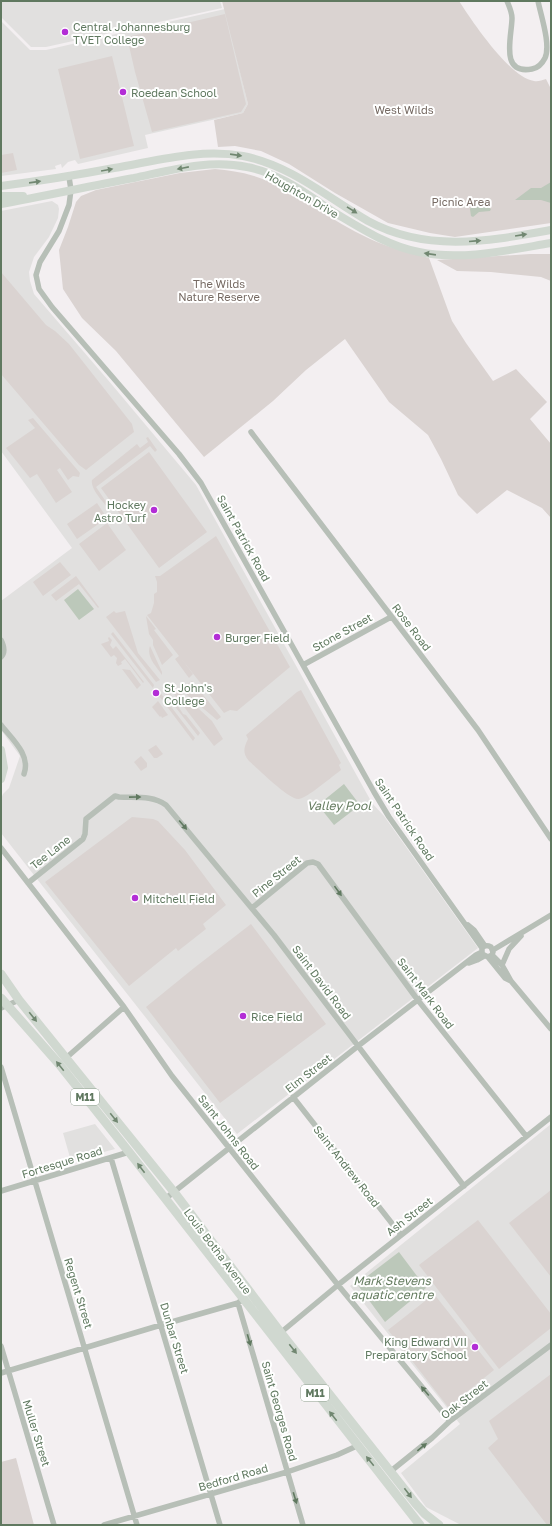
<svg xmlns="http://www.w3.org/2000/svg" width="552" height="1526" viewBox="0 0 552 1526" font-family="'Golos Text',sans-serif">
  <rect width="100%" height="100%" fill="#f3eff1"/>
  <path fill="#e1e0df" d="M 1,1 L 220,1 L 222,8 L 46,47 L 31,47 L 1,17 Z
    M 225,9 L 248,104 L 243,113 L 145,135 L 148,148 L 78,164 L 75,160 L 68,162 L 62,168 L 61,164 L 55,166 L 56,169 L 1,176 L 1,21 L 30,50 L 46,50 Z
    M 52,201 L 58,205 L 59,209 L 58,218 L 49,237 L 34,257 L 29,272 L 30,281 L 34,294 L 108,380 L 196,485 L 372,803 L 384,816 L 478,948 L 237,1134 L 1,833 L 1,812 L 2,811 L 1,799 L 3,794 L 9,788 L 20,756 L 1,730 L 1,601 L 72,548 L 1,451 L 1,211 Z
    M 95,1124 L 115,1149 L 71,1161 L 63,1133 Z
    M 551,1124 L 551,1525 L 461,1525 L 426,1507 L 401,1473 L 460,1424 L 350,1286 Z"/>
  <path fill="#dad3d1" d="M 222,1 L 459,1 C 472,21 510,78 534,81 C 538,82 542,80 546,79 L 551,89 L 551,223 L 455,237 L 430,233 L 388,223 L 335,193 L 289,164 L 261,151 L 235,146 L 218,147 L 214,120 L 243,113 L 248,104 Z
    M 225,14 L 246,104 L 241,112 L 152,132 L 135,72 L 127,37 Z
    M 112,56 L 134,146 L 80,159 L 58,69 Z
    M 13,153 L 17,170 L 1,173 L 1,155 Z
    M 215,169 C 228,170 241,172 254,176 C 293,188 325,217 362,235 C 383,246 406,252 429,258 L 452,321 L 466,343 L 493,381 L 516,369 L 547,402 L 530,419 L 551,444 L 551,518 L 542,508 L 507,490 L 477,514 L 458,495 L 441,459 L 428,435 L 389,402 L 345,339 L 306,370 L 273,401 L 204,457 L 116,351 L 82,318 L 63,289 L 59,250 L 68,227 L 76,202 L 81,196 L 96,190 L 180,173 Z
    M 530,254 L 551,254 L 551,281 L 541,277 L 491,272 L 457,271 L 437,260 Z
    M 1,272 L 46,325 L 55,331 L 69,344 L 132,424 L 134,432 L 86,470 L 79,465 L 1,374 Z
    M 33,418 L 80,473 L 79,477 L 73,476 L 68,480 L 60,468 L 57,470 L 72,492 L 56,503 L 37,474 L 30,478 L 6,448 L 35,428 L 28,420 Z
    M 148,437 L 157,450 L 155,452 L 150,446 L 96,487 L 111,509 L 110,510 C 104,503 90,489 92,480 L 137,444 L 140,448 L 148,442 L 146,438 Z
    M 149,452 L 207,532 L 159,568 L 101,488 Z
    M 97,503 L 107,518 L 77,539 L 67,524 Z
    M 107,523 L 126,550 L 99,571 L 79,544 Z
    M 216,536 L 290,667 L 237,711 L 230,710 L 224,713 L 180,657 L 193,674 L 189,678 L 175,659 L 179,656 L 147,615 L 151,613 L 154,603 L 154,594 L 157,592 L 157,582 L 155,576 L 160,576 Z
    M 60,562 L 71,575 L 43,596 L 33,582 Z
    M 76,576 L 99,607 L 98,608 L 79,584 L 56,601 L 51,595 Z
    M 114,611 L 116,613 L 125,611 L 138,653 L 160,680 L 156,682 L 106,617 Z
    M 146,616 L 156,629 L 154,630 L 173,655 L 162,665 L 153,645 L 153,640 L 149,634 Z
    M 113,632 L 154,685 L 153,688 L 111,634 Z
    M 109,637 L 112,640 L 110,645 L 113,649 L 116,646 L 144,682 L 143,683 L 125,659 L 121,662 L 122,664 L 118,666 L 116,663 L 117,658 L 114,655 L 111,657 L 101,644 L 109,641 L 108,638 Z
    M 150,646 L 162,672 L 162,675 C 156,666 146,657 150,646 Z
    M 122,669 L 130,670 L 141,685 L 137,689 Z
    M 192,681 L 221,717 L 217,720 L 179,688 L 184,687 Z
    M 168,686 L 186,697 L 212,721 L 223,739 L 214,746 Z
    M 166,687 L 183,714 L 186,715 L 200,733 L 198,736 L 162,690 Z
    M 301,690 L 341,763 L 339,765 L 341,770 C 334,775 305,800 298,799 C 288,799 257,768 249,761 C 242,753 244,747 248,739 L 246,735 L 297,692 Z
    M 159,691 L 195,738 L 193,741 L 156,692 Z
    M 158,701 L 168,715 L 162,718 L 161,716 L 160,717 L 152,707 Z
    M 156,745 L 163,754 L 157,758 L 154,758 L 148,750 Z
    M 141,756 L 147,763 L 147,767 L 141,771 L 134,762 Z
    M 132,817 L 153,819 L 158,821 L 185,850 L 226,905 L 203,924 L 206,929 L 178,951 L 176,948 L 129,986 L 45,882 Z
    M 251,924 L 326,1024 L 220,1103 L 146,1007 L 194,968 Z
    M 551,1190 L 551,1277 L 509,1223 Z
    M 478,1220 L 551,1314 L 551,1328 L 499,1369 L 419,1265 Z
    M 434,1294 L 494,1370 L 448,1407 L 388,1330 Z
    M 551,1374 L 551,1525 L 547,1525 L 488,1448 L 498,1439 L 489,1421 Z
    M 16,1458 L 34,1525 L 1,1525 L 1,1462 Z"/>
  <path fill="#bcc8ba" d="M 551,182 L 551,203 L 541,200 L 515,200 L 531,188 L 541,188 Z
    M 472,206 L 488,207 L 491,209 L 490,211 L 479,212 L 473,217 L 471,216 L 470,209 Z
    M 78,589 L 94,609 L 79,620 L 64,600 Z
    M 344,784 L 360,805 L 334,825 L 318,805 Z
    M 399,1252 L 426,1288 L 385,1322 L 357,1284 Z"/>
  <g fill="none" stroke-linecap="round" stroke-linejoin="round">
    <path stroke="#b7bfb7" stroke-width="5.5" d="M 507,1 C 509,6 512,12 512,18 C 512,36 499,75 532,69 C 538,68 542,64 545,58 C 551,45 541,16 538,1
      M 69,177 L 71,190 L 69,205 L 59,231 L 40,262 L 36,275 L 39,289 L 52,307 L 179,454 L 201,483 L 374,792 L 389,817 L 482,948
      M 251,432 L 478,730 L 551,839
      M 1,640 C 4,646 6,652 1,657
      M 303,665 L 391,617
      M 1,725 C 12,739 31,755 24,774
      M 1,848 L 124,1007 L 172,1076 L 338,1285 L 450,1421
      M 28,883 L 83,839 L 85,834 L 86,819 L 115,796 L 119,797 C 135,798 152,795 166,805 L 274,935 L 464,1186
      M 252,908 L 307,863 L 313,862 L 318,864 L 417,999 L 526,1136
      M 468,925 L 474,930 L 485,946
      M 493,950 L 551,915
      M 492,955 L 502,965 L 511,981
      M 488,957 L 492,955 L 493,952 L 491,947 C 487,945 485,945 482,948 L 482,954 L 488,957 L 505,978 L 511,981 L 551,1029
      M 469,963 L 477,960 L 484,956
      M 502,965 L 509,949 L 521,936
      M 1,1008 L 19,1000
      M 66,1058 L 124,1007
      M 1,1067 L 137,1525
      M 293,1097 L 401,1235
      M 111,1158 L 220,1525
      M 1,1191 L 129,1152
      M 165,1199 L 358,1046 L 476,955 L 482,952
      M 238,1303 L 303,1525
      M 279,1334 L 338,1285 L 551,1117
      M 1,1346 L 54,1525
      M 1,1373 L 161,1325 L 238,1303 L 243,1299
      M 391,1471 L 432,1438 L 450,1421 L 551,1345
      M 104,1525 L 287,1472 L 337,1455 L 359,1445"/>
    <path stroke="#d0d8d0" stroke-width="8" d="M 1,186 C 39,181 77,175 114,168 C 156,161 200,148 243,156 C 290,165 327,197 368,221 C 427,253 489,241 551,230
      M 1,196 L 23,196
      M 1,204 C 45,196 90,186 134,178 C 172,170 209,159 247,167 C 280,173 308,195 335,213 C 362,229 388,246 419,252 C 462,261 509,250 551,243
      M 1,750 L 4,768 L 1,779"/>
    <path stroke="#d0d8d0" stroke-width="9" d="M 1,974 L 19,1000 L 174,1192 L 281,1333 L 416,1504 L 425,1514 L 439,1525
      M 1,998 L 59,1064 L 129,1152 L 420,1525"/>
  </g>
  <defs><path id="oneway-solid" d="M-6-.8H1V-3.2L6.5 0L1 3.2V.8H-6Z"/></defs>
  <g fill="#718771">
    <use href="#oneway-solid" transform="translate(236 155) rotate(8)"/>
    <use href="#oneway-solid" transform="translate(183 168) rotate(169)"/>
    <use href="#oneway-solid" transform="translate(107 170) rotate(-10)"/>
    <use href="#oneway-solid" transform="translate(35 182) rotate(-8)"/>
    <use href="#oneway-solid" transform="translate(352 210) rotate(32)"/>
    <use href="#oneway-solid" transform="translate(521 235) rotate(-9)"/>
    <use href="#oneway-solid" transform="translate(475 241) rotate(-5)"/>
    <use href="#oneway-solid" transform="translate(430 254) rotate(-172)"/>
    <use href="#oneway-solid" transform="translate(33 1017) rotate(51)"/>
    <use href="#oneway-solid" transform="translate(60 1066) rotate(-129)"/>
    <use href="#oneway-solid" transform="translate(114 1118) rotate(51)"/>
    <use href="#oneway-solid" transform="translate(141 1168) rotate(-127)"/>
    <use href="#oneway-solid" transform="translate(293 1349) rotate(52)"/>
    <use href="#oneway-solid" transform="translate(333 1416) rotate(-128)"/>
    <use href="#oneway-solid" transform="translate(370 1461) rotate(-129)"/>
    <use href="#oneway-solid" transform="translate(408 1493) rotate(53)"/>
  </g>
  <g fill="#607960">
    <use href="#oneway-solid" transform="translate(135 797) rotate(-1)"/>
    <use href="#oneway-solid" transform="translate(183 825) rotate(50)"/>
    <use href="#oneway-solid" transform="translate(338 891) rotate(54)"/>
    <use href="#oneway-solid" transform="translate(249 1340) rotate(74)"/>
    <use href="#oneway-solid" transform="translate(425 1391) rotate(-130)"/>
    <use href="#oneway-solid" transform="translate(422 1447) rotate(-39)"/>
    <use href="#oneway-solid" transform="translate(295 1498) rotate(73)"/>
  </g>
  <g fill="#b32dd6" stroke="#fff" stroke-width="1.5">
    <circle cx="65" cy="32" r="4"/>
    <circle cx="123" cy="92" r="4"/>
    <circle cx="154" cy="510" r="4"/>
    <circle cx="217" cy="637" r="4"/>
    <circle cx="156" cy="693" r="4"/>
    <circle cx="135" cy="898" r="4"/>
    <circle cx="243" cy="1016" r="4"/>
    <circle cx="475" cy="1347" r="4"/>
  </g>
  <g text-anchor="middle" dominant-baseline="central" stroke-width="4" stroke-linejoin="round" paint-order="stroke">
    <g fill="#fff" stroke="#90a190" stroke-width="1">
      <rect x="71" y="1089" width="28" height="16" rx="3"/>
      <rect x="301" y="1385" width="28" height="16" rx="3"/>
    </g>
    <g font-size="10" font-weight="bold" fill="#607960">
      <text x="85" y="1097">M11</text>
      <text x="315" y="1393">M11</text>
    </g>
    <g font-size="11" fill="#607960" stroke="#fff" text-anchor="start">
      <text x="73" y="26">Central Johannesburg<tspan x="73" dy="13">TVET College</tspan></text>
      <text x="131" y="92">Roedean School</text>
      <text x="146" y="504" text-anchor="end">Hockey<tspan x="146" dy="13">Astro Turf</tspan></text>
      <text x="225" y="637">Burger Field</text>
      <text x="164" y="687">St John's<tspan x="164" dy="13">College</tspan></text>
      <text x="143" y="898">Mitchell Field</text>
      <text x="251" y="1016">Rice Field</text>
      <text x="467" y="1341" text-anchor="end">King Edward VII<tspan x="467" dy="13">Preparatory School</tspan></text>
    </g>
    <g font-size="11" fill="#766a63" stroke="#fff">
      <text x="404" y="109">West Wilds</text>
      <text x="461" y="201">Picnic Area</text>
      <text x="219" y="283">The Wilds<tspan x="219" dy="13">Nature Reserve</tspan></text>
    </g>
    <g font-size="11" fill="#607960" stroke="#fff">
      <text transform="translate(302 194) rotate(30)">Houghton Drive</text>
      <text transform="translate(244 538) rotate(61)">Saint Patrick Road</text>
      <text transform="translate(412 627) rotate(53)">Rose Road</text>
      <text transform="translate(342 632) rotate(-29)">Stone Street</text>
      <text transform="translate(405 819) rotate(56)">Saint Patrick Road</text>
      <text transform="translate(50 852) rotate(-38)">Tee Lane</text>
      <text transform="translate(276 876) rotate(-39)">Pine Street</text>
      <text transform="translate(322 982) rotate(53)">Saint David Road</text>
      <text transform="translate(426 993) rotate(53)">Saint Mark Road</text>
      <text transform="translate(308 1073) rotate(-38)">Elm Street</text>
      <text transform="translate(229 1132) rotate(52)">Saint Johns Road</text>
      <text transform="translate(62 1162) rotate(-17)">Fortesque Road</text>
      <text transform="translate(347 1166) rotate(52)">Saint Andrew Road</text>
      <text transform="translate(409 1216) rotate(-38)">Ash Street</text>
      <text transform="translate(218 1251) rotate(53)">Louis Botha Avenue</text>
      <text transform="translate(79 1293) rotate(73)">Regent Street</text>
      <text transform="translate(175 1338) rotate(73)">Dunbar Street</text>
      <text transform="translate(464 1399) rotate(-38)">Oak Street</text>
      <text transform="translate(280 1411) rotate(74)">Saint Georges Road</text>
      <text transform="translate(37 1433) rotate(73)">Muller Street</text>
      <text transform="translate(233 1477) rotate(-16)">Bedford Road</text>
    </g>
    <g font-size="12" font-style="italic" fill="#657c60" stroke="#fff">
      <text x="339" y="805">Valley Pool</text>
      <text x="392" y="1280">Mark Stevens<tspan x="392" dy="14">aquatic centre</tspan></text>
    </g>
  </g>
  <rect width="552" height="1526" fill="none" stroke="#607960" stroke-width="4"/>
</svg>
